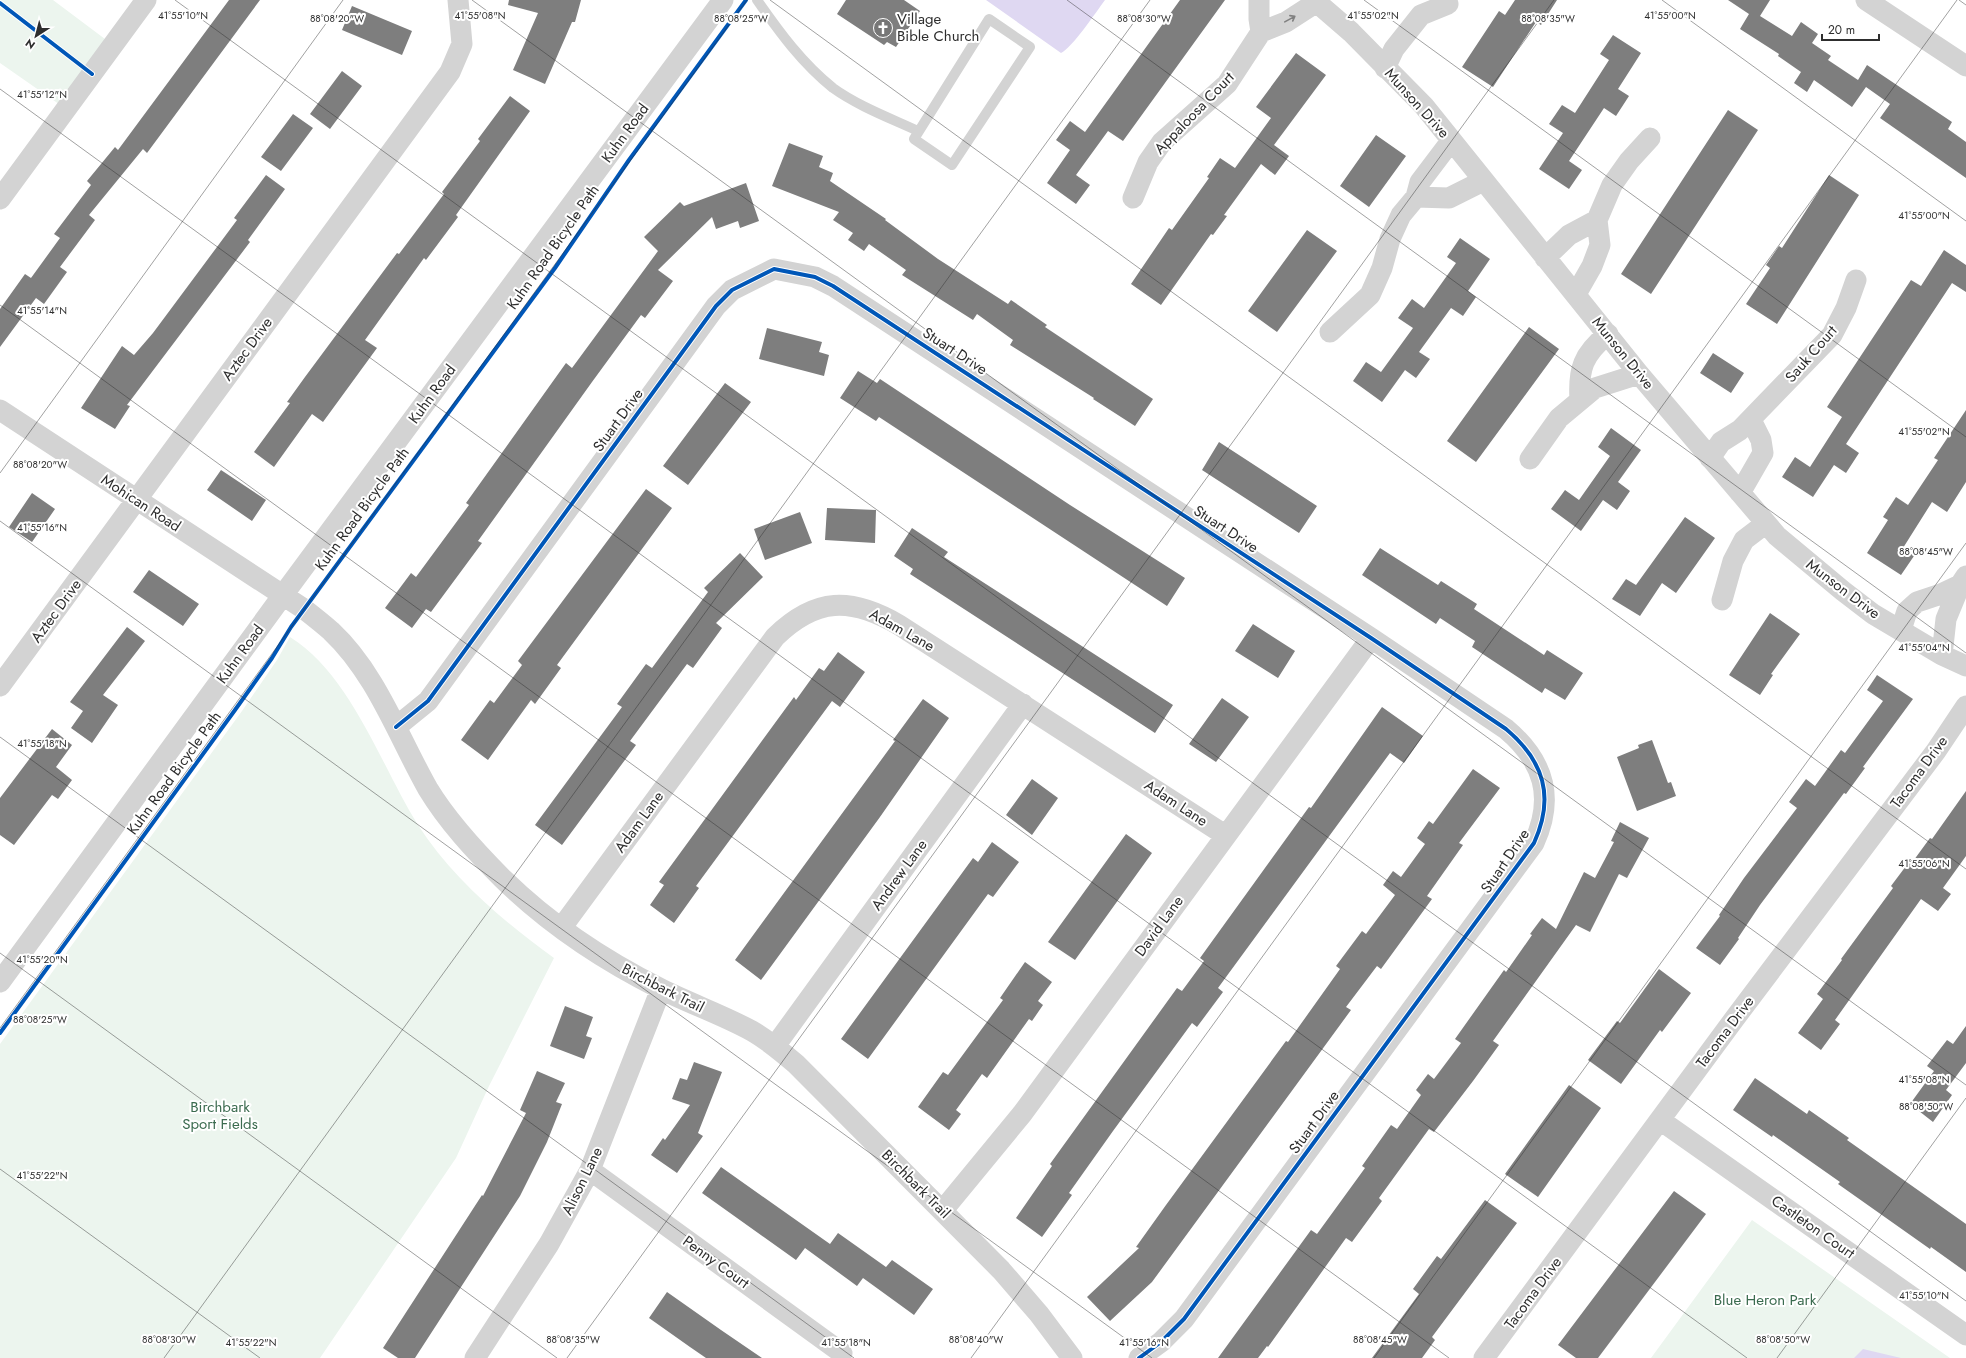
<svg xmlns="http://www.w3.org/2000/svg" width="1966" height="1358" viewBox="0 0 1966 1358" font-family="Jost,sans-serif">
  <rect width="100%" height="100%" fill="#fff"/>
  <path fill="#ecf5ee" d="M 0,0 L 53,0 L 113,45 L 66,109 L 0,63 Z
    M 290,637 C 351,675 381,766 418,825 C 452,878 504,922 554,958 L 489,1086 L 456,1158 L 320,1358 L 0,1358 L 0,1044 L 242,711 L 277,660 Z
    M 1752,1220 L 1950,1358 L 1651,1358 Z"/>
  <path fill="#dfd8f2" d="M 986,0 L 1105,0 C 1096,12 1072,48 1061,53 Z
    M 1863,1349 L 1901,1358 L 1854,1358 Z"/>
  <path fill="#7e7e7e" d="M 229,0 L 260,0 L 147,153 L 143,149 L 89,215 L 95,220 L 60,267 L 67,272 L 44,304 L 36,298 L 0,347 L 0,309 L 25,274 L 31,278 L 60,238 L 54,234 L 91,185 L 87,181 L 115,147 L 118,150 Z
    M 509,0 L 581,0 L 575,22 L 572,22 L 545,84 L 513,70 L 538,13 L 508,5 Z
    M 846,0 L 904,0 L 920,11 L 896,47 L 887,42 L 884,45 L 837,14 Z
    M 1180,0 L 1225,0 L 1123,141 L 1108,131 L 1076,175 L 1090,185 L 1076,204 L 1047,183 L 1070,150 L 1056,140 L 1070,121 L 1085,132 Z
    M 1515,0 L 1557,0 L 1541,25 L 1536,22 L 1493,87 L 1462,67 L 1499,11 L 1505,15 Z
    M 1728,0 L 1770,0 L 1760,16 L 1792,36 L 1801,22 L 1818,34 L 1812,43 L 1831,56 L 1828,60 L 1858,80 L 1867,65 L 1952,122 L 1948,129 L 1966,142 L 1966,178 L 1880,118 L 1890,104 L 1866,87 L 1852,107 L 1814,80 L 1807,92 L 1794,83 L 1801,72 L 1778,56 L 1779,54 L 1740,29 L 1749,14 Z
    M 352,6 L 412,31 L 402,55 L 342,30 Z
    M 1613,35 L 1641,53 L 1618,89 L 1629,96 L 1616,116 L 1604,108 L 1569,161 L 1582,170 L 1569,189 L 1539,169 L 1563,133 L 1549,124 L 1562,105 L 1575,113 L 1609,60 L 1600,54 Z
    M 1296,53 L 1326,75 L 1274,145 L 1289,156 L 1275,175 L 1261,164 L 1224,215 L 1227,216 L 1213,235 L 1211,234 L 1161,305 L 1131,284 L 1169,228 L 1172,230 L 1209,178 L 1207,177 L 1220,158 L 1235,168 L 1271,118 L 1256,107 Z
    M 342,71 L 362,86 L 330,129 L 310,114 Z
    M 510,96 L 530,111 L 456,215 L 458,217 L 426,260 L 424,258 L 365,340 L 377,348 L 323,422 L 312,414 L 274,467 L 254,452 L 290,403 L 287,402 L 305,377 L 397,253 L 399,254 L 444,194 L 442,192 L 480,141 L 478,139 Z
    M 1728,110 L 1758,130 L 1651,294 L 1621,274 Z
    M 293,114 L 313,128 L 281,171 L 261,157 Z
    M 1376,135 L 1406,156 L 1369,207 L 1340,186 Z
    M 789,143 L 823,156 L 819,167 L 833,173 L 830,181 L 886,219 L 885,220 L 938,259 L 1008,304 L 1011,300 L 1047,325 L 1045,327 L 1153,399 L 1135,426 L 1093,399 L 1094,398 L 1010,345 L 1013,340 L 977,314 L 973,320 L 902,275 L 906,270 L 869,244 L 864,251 L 848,240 L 853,233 L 833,220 L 839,212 L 772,186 Z
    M 266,175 L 285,189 L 248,240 L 250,242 L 127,405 L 130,406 L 115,429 L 81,408 L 122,346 L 134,355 L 153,333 L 237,220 L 234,218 Z
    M 1829,175 L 1859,195 L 1777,324 L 1746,304 L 1770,268 L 1766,265 L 1779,246 L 1782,248 Z
    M 746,183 L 759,221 L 740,228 L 738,221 L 716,229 L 712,217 L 658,270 L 673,281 L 645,318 L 641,315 L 592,382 L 478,541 L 482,543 L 431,612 L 426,609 L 412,628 L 385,608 L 411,573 L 416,577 L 469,505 L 466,503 L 566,363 L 572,368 L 658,251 L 644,237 L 680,202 L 684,206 Z
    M 1307,230 L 1337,251 L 1277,332 L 1248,311 Z
    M 1460,238 L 1490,259 L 1468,291 L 1476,297 L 1463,316 L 1451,308 L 1419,352 L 1430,359 L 1416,378 L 1405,370 L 1382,402 L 1353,381 L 1366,362 L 1381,372 L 1413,328 L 1398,318 L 1412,299 L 1424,308 L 1456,263 L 1447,257 Z
    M 1944,250 L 1966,265 L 1966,292 L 1952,283 L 1846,444 L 1859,453 L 1846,473 L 1834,465 L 1813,497 L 1782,477 L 1795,457 L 1810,467 L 1842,417 L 1827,407 L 1911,280 L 1921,286 Z
    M 1529,327 L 1559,349 L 1476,462 L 1447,441 Z
    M 767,328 L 822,342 L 819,352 L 829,355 L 824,376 L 759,359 Z
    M 1713,353 L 1744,373 L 1731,393 L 1700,373 Z
    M 858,371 L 877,383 L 880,379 L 1070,505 L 1185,578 L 1167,606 L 879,417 L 876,421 L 840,398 Z
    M 725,383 L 751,402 L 688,485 L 663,466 Z
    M 1966,410 L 1966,482 L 1947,512 L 1932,502 L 1903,548 L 1914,556 L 1901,575 L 1867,553 L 1888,520 L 1883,517 L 1896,497 L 1908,505 L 1938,460 L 1934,458 Z
    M 1611,428 L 1641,450 L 1618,482 L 1630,491 L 1617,510 L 1603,500 L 1581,531 L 1551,509 L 1565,490 L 1579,500 L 1610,456 L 1598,447 Z
    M 1219,442 L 1317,506 L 1299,533 L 1202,470 Z
    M 221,470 L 266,500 L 252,521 L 207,490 Z
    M 646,489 L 672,508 L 557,665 L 561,668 L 535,704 L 531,700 L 488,760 L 461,740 L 490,700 L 494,703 L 522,665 L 518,661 Z
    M 32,493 L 55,509 L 32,542 L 9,527 Z
    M 827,508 L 876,510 L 875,543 L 825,540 Z
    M 800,512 L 812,543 L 765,560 L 754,529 Z
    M 1685,517 L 1715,538 L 1676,593 L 1662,583 L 1640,616 L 1612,599 L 1626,579 L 1636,585 Z
    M 912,528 L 948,552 L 944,557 L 1173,705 L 1155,733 L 910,574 L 913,569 L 894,556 Z
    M 1380,548 L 1438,585 L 1441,581 L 1477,604 L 1474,609 L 1544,655 L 1547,650 L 1583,673 L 1565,700 L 1545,688 L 1542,693 L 1472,647 L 1475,641 L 1440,618 L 1436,624 L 1362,575 Z
    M 740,553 L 763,577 L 716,623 L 722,628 L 693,668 L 687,664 L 630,741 L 636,745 L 562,845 L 535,825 L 622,707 L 617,704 L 646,664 L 652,668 L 708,592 L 704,588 Z
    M 149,570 L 199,604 L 183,626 L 133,592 Z
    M 1770,613 L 1800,634 L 1771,674 L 1773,675 L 1760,695 L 1729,675 Z
    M 1253,624 L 1295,651 L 1278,678 L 1235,651 Z
    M 127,627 L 145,641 L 103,695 L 118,705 L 92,743 L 71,728 L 83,711 L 70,702 Z
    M 838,652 L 865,672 L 840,707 L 832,701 L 696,886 L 699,888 L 674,923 L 650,905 L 664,885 L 659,882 L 794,697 L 796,700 L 819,668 L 824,671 Z
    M 1877,675 L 1913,699 L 1863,767 L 1865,768 L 1846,794 L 1844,793 L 1760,905 L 1738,938 L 1739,939 L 1720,965 L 1696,948 L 1720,916 L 1719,915 L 1744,878 L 1797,808 L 1789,802 L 1806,779 L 1815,786 L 1841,750 L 1845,753 L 1883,701 L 1867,690 Z
    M 1222,698 L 1249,717 L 1216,762 L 1189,744 Z
    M 923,699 L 949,718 L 880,817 L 761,980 L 735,960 L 895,741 L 893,740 Z
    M 1382,707 L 1423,736 L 1404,763 L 1390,753 L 1218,988 L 1223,992 L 1197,1027 L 1192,1023 L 1113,1131 L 1069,1193 L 1072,1195 L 1042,1237 L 1016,1218 L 1052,1166 L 1050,1164 L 1177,988 L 1182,991 L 1204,961 L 1200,958 L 1309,807 L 1311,808 Z
    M 52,729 L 72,745 L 56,767 L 72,780 L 58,799 L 52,795 L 14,845 L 0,835 L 0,798 Z
    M 1652,740 L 1668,783 L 1671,782 L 1676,796 L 1637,811 L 1617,757 L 1639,748 L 1638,745 Z
    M 1473,769 L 1500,788 L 1459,843 L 1463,845 L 1427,896 L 1432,899 L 1381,969 L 1377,966 L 1346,1007 L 1351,1010 L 1152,1282 L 1110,1321 L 1087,1297 L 1139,1248 L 1136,1247 L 1166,1205 L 1286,1041 L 1288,1042 L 1340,969 L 1336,966 L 1362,931 L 1366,934 L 1395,895 L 1383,885 L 1393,871 L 1401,877 L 1425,844 L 1417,838 L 1429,821 L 1433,824 Z
    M 1032,779 L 1058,798 L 1032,835 L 1006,815 Z
    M 1966,791 L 1966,856 L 1943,888 L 1951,894 L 1938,911 L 1921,899 L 1835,1020 L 1840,1024 L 1821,1050 L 1798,1033 L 1823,999 L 1817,994 L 1842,960 L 1841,959 L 1893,888 L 1891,886 L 1909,862 L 1911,864 L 1930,838 L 1932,839 Z
    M 1620,822 L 1649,838 L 1627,878 L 1619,874 L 1590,932 L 1576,925 L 1493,1041 L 1499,1045 L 1473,1081 L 1434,1132 L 1429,1129 L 1379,1198 L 1382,1201 L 1352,1242 L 1346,1238 L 1268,1347 L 1267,1346 L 1258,1358 L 1218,1358 L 1311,1230 L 1317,1234 L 1365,1168 L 1362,1166 L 1391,1125 L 1397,1129 L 1421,1095 L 1416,1090 L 1428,1074 L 1434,1079 L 1461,1043 L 1455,1039 L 1504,970 L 1506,972 L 1532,935 L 1530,934 L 1542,918 L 1556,929 L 1584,872 L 1595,878 L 1614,842 L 1611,841 Z
    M 1126,834 L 1152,853 L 1075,960 L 1048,942 Z
    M 992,842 L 1019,862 L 993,897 L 988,894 L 868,1059 L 841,1039 L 973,858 L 978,862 Z
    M 1025,962 L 1052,982 L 1038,1001 L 1043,1005 L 1032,1021 L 1029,1019 L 987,1078 L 982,1074 L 956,1110 L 961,1114 L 949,1130 L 918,1107 L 943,1072 L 948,1075 L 1003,1000 L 1000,998 Z
    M 1659,969 L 1691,993 L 1662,1032 L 1660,1030 L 1621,1084 L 1588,1060 L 1617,1021 L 1620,1023 Z
    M 565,1006 L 593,1017 L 586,1036 L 592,1038 L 584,1059 L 550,1046 Z
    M 1966,1026 L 1966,1063 L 1946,1090 L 1952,1095 L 1933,1122 L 1910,1104 L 1934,1071 L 1927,1066 L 1947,1040 L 1953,1044 Z
    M 694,1062 L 722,1072 L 698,1133 L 703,1136 L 677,1173 L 651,1155 L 663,1138 L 665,1140 L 690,1105 L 672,1099 L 680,1078 L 687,1080 Z
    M 537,1071 L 565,1083 L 556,1102 L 562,1104 L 547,1142 L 520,1196 L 415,1358 L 398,1358 L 383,1348 L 482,1195 L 483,1196 L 526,1113 L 520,1110 Z
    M 1755,1078 L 1807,1114 L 1809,1110 L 1849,1138 L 1847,1140 L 1966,1224 L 1966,1272 L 1931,1247 L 1930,1249 L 1838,1184 L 1840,1182 L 1773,1135 L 1772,1137 L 1733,1110 Z
    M 1569,1085 L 1601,1108 L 1538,1197 L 1505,1174 Z
    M 721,1167 L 830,1244 L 838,1233 L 886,1267 L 892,1260 L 933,1289 L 914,1315 L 863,1278 L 857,1286 L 805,1248 L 796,1260 L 702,1193 Z
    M 1674,1191 L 1706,1214 L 1598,1358 L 1576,1358 L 1558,1345 Z
    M 1485,1200 L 1517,1223 L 1432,1337 L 1435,1340 L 1422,1358 L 1372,1358 L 1419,1294 L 1413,1289 L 1437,1256 L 1441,1259 Z
    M 667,1292 L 721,1330 L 762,1358 L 706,1358 L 690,1347 L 649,1318 Z"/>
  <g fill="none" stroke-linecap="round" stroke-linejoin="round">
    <path stroke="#d3d3d3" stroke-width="10" d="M 757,0 C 780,33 802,63 833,88 C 858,106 890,118 918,131
      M 989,19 L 1030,47 L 952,165 L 914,139 Z"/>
    <path stroke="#d3d3d3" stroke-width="21" d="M 1259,0 L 1259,19 L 1261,32
      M 1314,0 L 1351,32 L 1424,106 L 1639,374 L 1777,536 L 1843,591 L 1873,614 L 1942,655 L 1966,666
      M 1866,0 L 1966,66
      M 1385,68 L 1394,49 L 1421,15 L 1448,4
      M 1416,197 L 1420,182 L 1451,141
      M 1133,198 L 1148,162 L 1162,142 L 1227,84 L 1261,32 L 1286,22 L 1317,2
      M 0,199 L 146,0
      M 1545,258 L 1569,235 L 1597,220
      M 1576,294 L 1592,266 L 1600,245 L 1597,220 L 1612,185 L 1629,161 L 1650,138
      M 1330,332 L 1370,295 L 1382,268 L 1390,239 L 1401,215 L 1416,197 L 1449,198 L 1483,181
      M 1580,400 C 1578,369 1583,354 1608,334
      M 0,410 L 304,609 C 313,616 322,623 331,631 C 376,673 398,736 428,789 C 448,822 475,851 503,879 C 548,923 605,961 661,989 C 691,1004 723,1015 752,1031 C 768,1040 782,1052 796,1064 L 1001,1270 L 1039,1314 L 1072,1358
      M 1710,458 L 1721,442 L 1740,430 L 1832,335 L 1846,308 L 1856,280
      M 1530,459 L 1559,418 L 1595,388 L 1639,374
      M 1740,493 L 1763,453 L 1761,440 L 1751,420
      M 1722,600 L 1733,561 L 1744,540 L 1765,524
      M 1901,630 L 1907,611 L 1917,602 L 1941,594 L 1960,585
      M 1942,655 L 1946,619 L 1960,585 L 1966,576
      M 0,686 L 450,72 L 462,44 L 458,0
      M 396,727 L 428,701 L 716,306 L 732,290 L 774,269 L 815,277 L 833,286 L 1371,638 L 1506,729 C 1544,761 1555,797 1534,843 L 1184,1319 L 1161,1342 L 1139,1358
      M 562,927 L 775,637 C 816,597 851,597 899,625 L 1225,835
      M 0,982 L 283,595 L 723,0
      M 775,1046 L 1023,704
      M 1660,1120 L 1966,1335
      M 590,1170 L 842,1353
      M 943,1210 L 1022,1114 L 1371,638
      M 475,1358 L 549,1244 L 590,1170 L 661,989
      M 1484,1358 L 1735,1018 L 1936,751 L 1966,706"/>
    <defs>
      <path id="cycleway" d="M 0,3 L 92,74
        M 396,727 L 428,701 L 716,306 L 732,290 L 774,269 L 815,277 L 833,286 L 1371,638 L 1506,729 C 1544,761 1555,797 1534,843 L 1184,1319 L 1161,1342 L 1139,1358
        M 0,1033 L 235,710 L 272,658 L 291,627 L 555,268 L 629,160 L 746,0"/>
    </defs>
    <use href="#cycleway" stroke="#fff" stroke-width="6"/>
    <use href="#cycleway" stroke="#0057b8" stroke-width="4"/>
  </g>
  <defs><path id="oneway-shaft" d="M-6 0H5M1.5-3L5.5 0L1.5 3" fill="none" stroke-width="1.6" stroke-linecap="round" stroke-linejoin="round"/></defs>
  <use stroke="#808080" href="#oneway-shaft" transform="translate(1290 19) rotate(-29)"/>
  <path fill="none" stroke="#2e2e2e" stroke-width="1" stroke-opacity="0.45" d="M 175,0 L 1966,1301M 472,0 L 1966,1085M 770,0 L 1966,869M 1067,0 L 1966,653M 1364,0 L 1966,437M 1662,0 L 1966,221M 1959,0 L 1966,5M 0,89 L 1747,1358M 0,305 L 1449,1358M 0,473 L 343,0M 0,521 L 1152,1358M 0,737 L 854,1358M 0,953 L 557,1358M 0,1028 L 747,0M 0,1169 L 260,1358M 164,1358 L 1150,0M 567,1358 L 1554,0M 971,1358 L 1957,0M 1374,1358 L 1966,543M 1777,1358 L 1966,1098"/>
  <defs>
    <symbol id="church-disc" viewBox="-11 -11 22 22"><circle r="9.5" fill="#777" stroke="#fff"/><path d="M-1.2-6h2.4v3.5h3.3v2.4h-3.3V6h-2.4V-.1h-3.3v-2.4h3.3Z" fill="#fff"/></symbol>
  </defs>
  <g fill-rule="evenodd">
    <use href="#church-disc" x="872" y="17" width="22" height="22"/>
  </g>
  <g text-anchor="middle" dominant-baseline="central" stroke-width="4" stroke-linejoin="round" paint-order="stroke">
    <g font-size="15" fill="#2e2e2e" stroke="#fff" text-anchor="start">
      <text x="897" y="19">Village<tspan x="897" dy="17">Bible Church</tspan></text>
    </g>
    <g font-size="15" fill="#2e2e2e" stroke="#fff">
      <text transform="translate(1417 103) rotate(48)">Munson Drive</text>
      <text transform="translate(1194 113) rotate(-46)">Appaloosa Court</text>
      <text transform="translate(625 133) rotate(-54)">Kuhn Road</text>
      <text transform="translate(553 247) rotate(-55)">Kuhn Road Bicycle Path</text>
      <text transform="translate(247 349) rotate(-54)">Aztec Drive</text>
      <text transform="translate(955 351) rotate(33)">Stuart Drive</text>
      <text transform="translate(1623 353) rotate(51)">Munson Drive</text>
      <text transform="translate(1811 354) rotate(-49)">Sauk Court</text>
      <text transform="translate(432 394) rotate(-54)">Kuhn Road</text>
      <text transform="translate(618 420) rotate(-54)">Stuart Drive</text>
      <text transform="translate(141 503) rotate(33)">Mohican Road</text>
      <text transform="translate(362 509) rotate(-54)">Kuhn Road Bicycle Path</text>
      <text transform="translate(1226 529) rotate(33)">Stuart Drive</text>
      <text transform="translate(1843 589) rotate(37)">Munson Drive</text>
      <text transform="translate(56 611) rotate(-54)">Aztec Drive</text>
      <text transform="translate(902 630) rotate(29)">Adam Lane</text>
      <text transform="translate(240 654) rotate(-54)">Kuhn Road</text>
      <text transform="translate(1919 772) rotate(-54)">Tacoma Drive</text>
      <text transform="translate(174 773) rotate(-54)">Kuhn Road Bicycle Path</text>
      <text transform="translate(1176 803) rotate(33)">Adam Lane</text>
      <text transform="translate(639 822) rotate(-54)">Adam Lane</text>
      <text transform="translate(1505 861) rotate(-56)">Stuart Drive</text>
      <text transform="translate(899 875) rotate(-54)">Andrew Lane</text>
      <text transform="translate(1159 926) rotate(-54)">David Lane</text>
      <text transform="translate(663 988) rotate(27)">Birchbark Trail</text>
      <text transform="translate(1725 1032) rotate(-53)">Tacoma Drive</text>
      <text transform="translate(1314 1122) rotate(-54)">Stuart Drive</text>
      <text transform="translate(582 1181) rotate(-64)">Alison Lane</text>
      <text transform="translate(916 1184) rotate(45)">Birchbark Trail</text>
      <text transform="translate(1813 1227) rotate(35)">Castleton Court</text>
      <text transform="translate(716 1262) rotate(36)">Penny Court</text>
      <text transform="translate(1533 1293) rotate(-54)">Tacoma Drive</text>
    </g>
    <g font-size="15" fill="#3b6b4f" stroke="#fff">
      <text x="220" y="1107">Birchbark<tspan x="220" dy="17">Sport Fields</tspan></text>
      <text x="1765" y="1300">Blue Heron Park</text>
    </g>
  </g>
  <g font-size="10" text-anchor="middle" fill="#2e2e2e" stroke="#fff" stroke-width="4" stroke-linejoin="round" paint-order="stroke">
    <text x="183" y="19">41°55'10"N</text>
    <text x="480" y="19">41°55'08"N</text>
    <text x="1373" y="19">41°55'02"N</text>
    <text x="1670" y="19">41°55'00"N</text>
    <text x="741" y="22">88°08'25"W</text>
    <text x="337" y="22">88°08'20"W</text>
    <text x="1144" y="22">88°08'30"W</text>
    <text x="1548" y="22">88°08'35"W</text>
    <text x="42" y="98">41°55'12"N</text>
    <text x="1924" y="219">41°55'00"N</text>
    <text x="42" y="314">41°55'14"N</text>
    <text x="1924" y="435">41°55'02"N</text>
    <text x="40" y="468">88°08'20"W</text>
    <text x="42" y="531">41°55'16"N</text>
    <text x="1926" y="555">88°08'45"W</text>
    <text x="1924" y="651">41°55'04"N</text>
    <text x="42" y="747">41°55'18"N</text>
    <text x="1924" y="867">41°55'06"N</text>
    <text x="42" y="963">41°55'20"N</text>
    <text x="40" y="1023">88°08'25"W</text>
    <text x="1924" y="1083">41°55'08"N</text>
    <text x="1926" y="1110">88°08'50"W</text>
    <text x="42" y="1179">41°55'22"N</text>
    <text x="1924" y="1299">41°55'10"N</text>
    <text x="169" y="1343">88°08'30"W</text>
    <text x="573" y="1343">88°08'35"W</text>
    <text x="976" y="1343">88°08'40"W</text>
    <text x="1380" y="1343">88°08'45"W</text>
    <text x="1783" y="1343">88°08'50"W</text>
    <text x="251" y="1346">41°55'22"N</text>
    <text x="846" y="1346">41°55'18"N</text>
    <text x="1144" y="1346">41°55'16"N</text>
  </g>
  <g transform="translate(36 36) rotate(216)" stroke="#ffffff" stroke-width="3" paint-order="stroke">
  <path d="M0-3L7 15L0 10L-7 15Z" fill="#2e2e2e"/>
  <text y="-6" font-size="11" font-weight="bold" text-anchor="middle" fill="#2e2e2e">N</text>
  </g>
  <path d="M1822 34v6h57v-6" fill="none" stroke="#2e2e2e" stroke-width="2"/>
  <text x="1828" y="34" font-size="12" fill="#2e2e2e" stroke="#ffffff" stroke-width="3" paint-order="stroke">20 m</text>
</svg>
